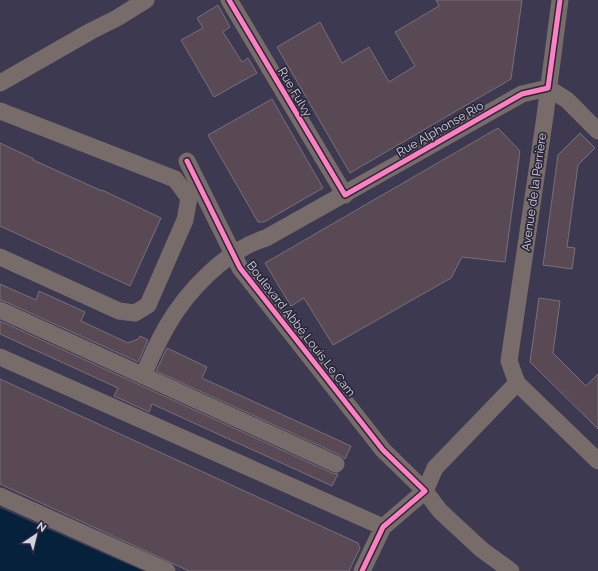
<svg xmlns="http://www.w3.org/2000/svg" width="598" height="571" viewBox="0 0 598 571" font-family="Raleway,sans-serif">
  <rect width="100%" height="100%" fill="#383641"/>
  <path fill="#3c3951" d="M 0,0 L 598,0 L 598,571 L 143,571 L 0,508 Z"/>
  <path fill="#05213b" d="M 0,508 L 143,571 L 0,571 Z"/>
  <path fill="#584955" stroke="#777179" d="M 436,0 L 522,0 L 511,79 L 350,173 L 277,47 L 320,22 L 342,63 L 369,47 L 389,82 L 415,66 L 395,32 L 439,6 Z
    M 218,5 L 230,27 L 223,32 L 242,62 L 248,58 L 257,73 L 214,97 L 181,40 L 203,28 L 197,18 Z
    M 272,99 L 323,188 L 264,222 L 258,222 L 208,135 Z
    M 498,128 L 520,151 L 505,262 L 462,257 L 451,278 L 333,345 L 304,298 L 291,306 L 265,263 Z
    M 580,133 L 595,148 L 578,165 L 567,247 L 575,248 L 572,269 L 543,265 L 558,155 Z
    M 0,143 L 34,159 L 33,160 L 102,191 L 102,190 L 161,218 L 130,286 L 0,226 Z
    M 0,284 L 36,300 L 39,291 L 85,312 L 81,321 L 128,343 L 138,339 L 140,336 L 148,340 L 138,362 L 4,301 L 0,300 Z
    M 539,298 L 560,301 L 553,353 L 586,386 L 598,374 L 598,429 L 530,362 Z
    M 0,321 L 332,473 L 338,474 L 332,486 L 152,404 L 149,412 L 114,396 L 118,388 L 0,334 Z
    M 167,348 L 207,367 L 202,378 L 351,446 L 345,459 L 340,455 L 156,371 Z
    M 0,379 L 358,543 L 360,548 L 349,571 L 189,571 L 0,484 Z"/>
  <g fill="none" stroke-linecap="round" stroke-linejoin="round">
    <path stroke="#776c69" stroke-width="17" d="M 229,0 L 345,195
      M 560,0 L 545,116 L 509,361 L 517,383 L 598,461
      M 0,83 L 91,31 L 117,18 L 146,0
      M 548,88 L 567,100 L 598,131
      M 0,111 L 175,179 L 189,198 L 185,220 L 148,305 L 135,313 L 119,311 L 0,257
      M 187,161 L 240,268 L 383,450 L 425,491 L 383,527 L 362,571
      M 0,310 L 336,464
      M 0,357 L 383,527
      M 143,376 C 150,359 158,342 167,326 C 187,291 226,250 266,238 L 522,94 L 548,88
      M 0,496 L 167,571
      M 511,571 L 481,549 L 440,511 L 425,491 L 435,468 L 517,383"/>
    <defs>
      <path id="cycleway" d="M 229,0 L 345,195 L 522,94 L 548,88 L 560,0
        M 187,161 L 240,268 L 383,450 L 425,491 L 383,527 L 362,571"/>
    </defs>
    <use href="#cycleway" stroke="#2a273a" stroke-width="8"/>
    <use href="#cycleway" stroke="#ff80c0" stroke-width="5"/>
  </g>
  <g text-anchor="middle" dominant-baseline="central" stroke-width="3.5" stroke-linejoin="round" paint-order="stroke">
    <g font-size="12" fill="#d3d2df" stroke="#2a273a">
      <text transform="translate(295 92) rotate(59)">Rue Fulvy</text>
      <text transform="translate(440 129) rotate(-30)">Rue Alphonse Rio</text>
      <text transform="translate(534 192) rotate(-82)">Avenue de la Perrière</text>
      <text transform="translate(301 329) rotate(52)">Boulevard Abbé Louis Le Cam</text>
    </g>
  </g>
  <g transform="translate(36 535) rotate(35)" stroke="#2a273a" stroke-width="3" paint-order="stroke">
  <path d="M0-3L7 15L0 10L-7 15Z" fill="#d3d2df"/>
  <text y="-6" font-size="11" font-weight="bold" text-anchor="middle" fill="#d3d2df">N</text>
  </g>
</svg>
